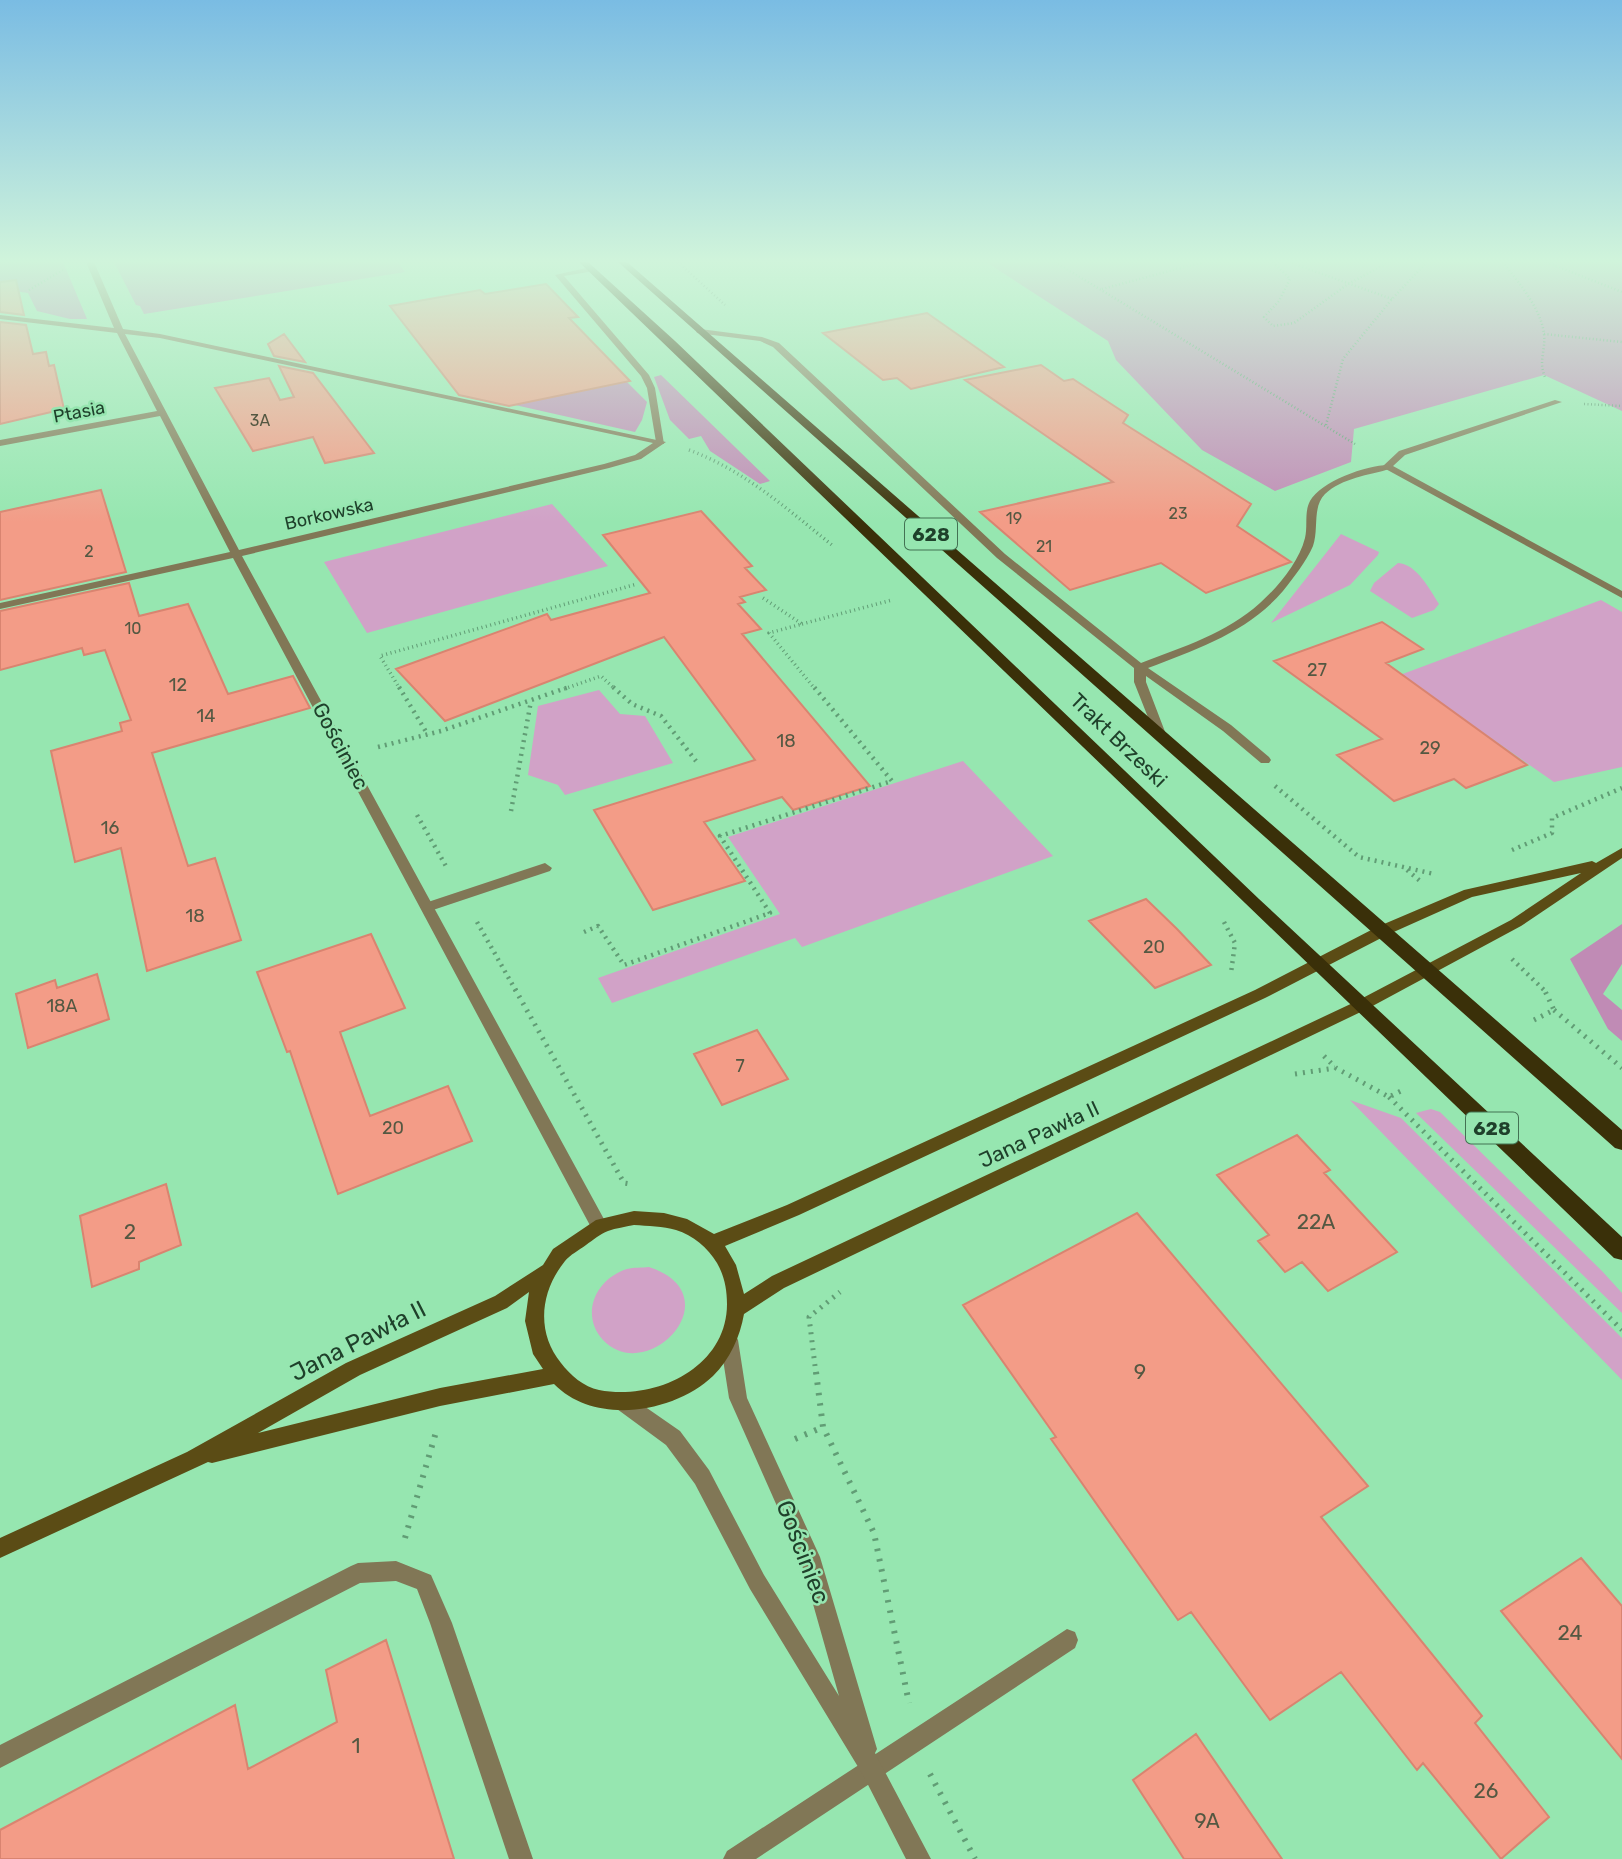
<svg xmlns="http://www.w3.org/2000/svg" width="1622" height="1859" viewBox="0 0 1622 1859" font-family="Rubik,sans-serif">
  <rect width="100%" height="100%" fill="#96e6b0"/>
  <path fill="#d1a2c7" d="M 552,504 L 608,566 L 367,633 L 324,562 Z
    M 1341,534 L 1379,552 L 1378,555 L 1350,585 L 1271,623 Z
    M 1398,563 C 1417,564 1430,590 1439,604 L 1434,610 L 1412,618 L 1370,591 L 1374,583 Z
    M 1601,600 L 1622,612 L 1622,767 L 1554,782 L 1400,675 Z
    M 599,690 L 620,714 L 645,716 L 673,763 L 565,795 L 558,785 L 528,775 L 538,706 Z
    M 963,761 L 1053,856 L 802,947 L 795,938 L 612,1003 L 598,978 L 780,914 L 728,837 Z
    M 1350,1100 L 1401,1118 L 1622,1338 L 1622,1380 Z
    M 1431,1109 L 1440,1112 L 1602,1271 L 1622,1293 L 1622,1313 L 1416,1113 Z
    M 649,1267 C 734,1295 648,1387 603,1340 C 580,1315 595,1279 627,1269 C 634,1267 642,1268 649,1267 Z"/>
  <path fill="#c08bb5" d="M 0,262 L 63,262 L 87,319 L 70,319 L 37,311 L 28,293 L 0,289 Z
    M 114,262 L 398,262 L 405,272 L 144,314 L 140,306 L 136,305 Z
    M 986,262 L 1622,262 L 1622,411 L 1544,375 L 1354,429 L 1351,462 L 1275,491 L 1202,450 L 1116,360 L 1108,341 Z
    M 661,375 L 770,481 L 760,484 L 710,451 L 701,436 L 689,439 L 670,420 L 654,377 Z
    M 627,382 L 647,402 L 642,420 L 635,432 L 515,405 Z
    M 1622,924 L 1622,964 L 1603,994 L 1622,1010 L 1622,1041 L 1608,1029 L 1570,959 Z"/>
  <path fill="#f39c87" stroke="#d98470" stroke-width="2" d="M 16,280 L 24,315 L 0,312 L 0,282 Z
    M 546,284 L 578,317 L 569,318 L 630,381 L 509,406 L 459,395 L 390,306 L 480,290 L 485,294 Z
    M 927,313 L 1004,367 L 911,389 L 897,378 L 883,380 L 823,333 Z
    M 0,322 L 26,325 L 33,354 L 46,352 L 49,366 L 54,365 L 64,409 L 0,424 Z
    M 284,334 L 305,362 L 274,356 L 268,344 Z
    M 1041,365 L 1064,381 L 1073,379 L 1128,415 L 1123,423 L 1251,504 L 1237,526 L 1291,562 L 1206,593 L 1161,563 L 1070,590 L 980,512 L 1113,482 L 965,380 Z
    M 279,366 L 313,373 L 374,453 L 325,463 L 313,437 L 253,451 L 215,388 L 269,378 L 280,400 L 294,397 Z
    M 101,490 L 126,572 L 0,600 L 0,512 Z
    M 701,511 L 752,566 L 745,568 L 766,590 L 740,597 L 745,602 L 738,604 L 761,629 L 742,634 L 870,786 L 793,810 L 782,797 L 704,822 L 745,881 L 653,910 L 594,810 L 755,760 L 664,637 L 445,721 L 396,669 L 547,614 L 551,620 L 650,593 L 603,535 Z
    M 129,583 L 139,616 L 188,604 L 228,694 L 293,676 L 310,708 L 152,753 L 188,866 L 215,858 L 241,940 L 147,971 L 121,848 L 75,862 L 51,751 L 122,731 L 120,723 L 131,720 L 105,650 L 84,655 L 82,648 L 0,670 L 0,611 Z
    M 1382,622 L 1423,649 L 1386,663 L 1527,765 L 1466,788 L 1454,779 L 1394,801 L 1337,755 L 1382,739 L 1274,661 Z
    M 1146,899 L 1177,929 L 1211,965 L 1155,988 L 1089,921 Z
    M 371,934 L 405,1008 L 340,1032 L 370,1116 L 448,1086 L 472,1141 L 338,1194 L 290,1051 L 287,1052 L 257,972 Z
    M 97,974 L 109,1019 L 28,1048 L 16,994 L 55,980 L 57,988 Z
    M 757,1030 L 788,1079 L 722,1105 L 694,1054 Z
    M 1297,1135 L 1330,1170 L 1324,1173 L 1397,1252 L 1328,1291 L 1302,1262 L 1285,1272 L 1258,1241 L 1269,1235 L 1217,1175 Z
    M 166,1184 L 181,1245 L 139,1262 L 139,1269 L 92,1287 L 80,1216 Z
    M 1137,1213 L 1368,1486 L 1321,1517 L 1482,1716 L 1475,1723 L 1549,1817 L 1501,1859 L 1423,1763 L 1417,1770 L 1341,1672 L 1270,1720 L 1191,1612 L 1178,1620 L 1051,1439 L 1056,1437 L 963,1305 Z
    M 1581,1558 L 1622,1606 L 1622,1759 L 1501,1611 Z
    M 386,1640 L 454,1859 L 0,1859 L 0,1830 L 235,1705 L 248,1769 L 337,1722 L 326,1670 Z
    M 1196,1734 L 1282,1859 L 1184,1859 L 1133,1780 Z"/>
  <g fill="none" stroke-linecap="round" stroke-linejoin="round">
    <path stroke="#619d75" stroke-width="2.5" stroke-dasharray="1 2.5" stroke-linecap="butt" d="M 678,262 L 725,305
      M 1055,262 L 1355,444
      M 1273,262 L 1290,279 L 1279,301 L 1264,317 L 1273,326 L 1294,323 L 1348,284 L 1389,262
      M 1289,262 L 1392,299
      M 1503,262 C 1518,282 1541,308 1544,334 C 1546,350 1538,361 1545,377
      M 1546,262 L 1622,292
      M 1102,289 L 1203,262
      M 29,290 L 63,270
      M 1544,334 L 1622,342
      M 1584,404 L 1622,406
      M 1326,425 L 1343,359 L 1392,299 L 1427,262"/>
    <path stroke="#619d75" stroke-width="3.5" stroke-dasharray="1 3.5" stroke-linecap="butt" d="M 689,450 C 744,470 787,509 832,545
      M 763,598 L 802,624 L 769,633 L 815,689
      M 802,624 L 892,600
      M 400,689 L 380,656 L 637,584
      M 564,689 L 601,676 L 615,689"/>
    <path stroke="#619d75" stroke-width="4.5" stroke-dasharray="2 5" stroke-linecap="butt" d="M 399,687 L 428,735
      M 613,687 L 632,704 L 661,716 L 696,761
      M 378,747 L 441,731 L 569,687
      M 1275,786 L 1359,857 L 1434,874
      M 511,811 L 531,701
      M 417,815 L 447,868
      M 1512,850 L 1552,833 L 1552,818 L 1622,788
      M 1407,870 L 1420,881
      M 477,922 L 516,991
      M 1224,922 L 1235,943 L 1231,973
      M 584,932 L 598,926 L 624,965 L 770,913 L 720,836 L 892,781 L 814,687
      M 1512,959 L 1545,991"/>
    <path stroke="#619d75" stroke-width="5" stroke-dasharray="2 6" stroke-linecap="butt" d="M 515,989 L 624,1183 L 630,1184
      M 1554,1010 L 1622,1068
      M 1534,1020 L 1554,1010 L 1544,989
      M 1324,1056 L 1336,1068 L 1389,1097 L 1403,1090
      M 1295,1074 L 1335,1068
      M 1389,1097 L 1622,1330
      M 816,1374 L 809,1317 L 840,1292"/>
    <path stroke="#619d75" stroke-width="6" stroke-dasharray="2.5 8" stroke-linecap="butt" d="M 816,1372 L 823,1427 L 874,1533 L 909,1703
      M 795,1439 L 823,1427
      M 405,1538 L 436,1432
      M 930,1774 L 975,1859"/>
    <path fill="#817756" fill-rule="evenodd" d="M 591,267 L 594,271 L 564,276 L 649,375 L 655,388 L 664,444 L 656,442 L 647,388 L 641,376 L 555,275 Z
      M 700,329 L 762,337 L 779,343 L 1005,554 L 1141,663 C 1183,647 1227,633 1260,603 C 1278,587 1299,562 1305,538 C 1308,526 1304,512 1310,501 C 1321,481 1369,464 1390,465 L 1390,469 C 1369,475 1342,478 1325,494 C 1312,507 1319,529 1313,546 C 1306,562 1294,577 1283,591 C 1248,632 1197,649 1148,668 L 1231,725 L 1269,757 L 1271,760 L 1269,763 L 1261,763 L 1223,731 L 1146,676 L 1146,682 L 1167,737 L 1161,741 L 1157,740 L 1134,682 L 1134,668 L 997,558 L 773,347 L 760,341 L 697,333 L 696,331 Z
      M 545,863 L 552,868 L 550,871 L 427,912 L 420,907 L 422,904 Z
      M 396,1561 L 431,1575 L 452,1623 L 533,1859 L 509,1859 L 430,1623 L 417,1589 L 396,1581 L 360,1583 L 0,1768 L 0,1745 L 351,1566 L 358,1563 Z
      M 1067,1629 L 1075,1632 L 1078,1640 L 1075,1648 L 756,1859 L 723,1859 L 727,1851 Z"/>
    <path fill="#817756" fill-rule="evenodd" d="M 86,262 L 94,262 L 123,329 L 160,334 L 666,442 L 641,459 L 609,468 L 242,556 L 605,1221 L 608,1226 L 605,1231 L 599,1233 L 593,1231 L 233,558 L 0,609 L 0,603 L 230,552 L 160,416 L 0,446 L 0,440 L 157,411 L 117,333 L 0,319 L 0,315 L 114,328 ZM 125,334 L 160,338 L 653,443 L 635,455 L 604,464 L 239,550 Z
      M 1555,400 L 1562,402 L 1405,455 L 1393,466 L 1622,591 L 1622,598 L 1382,467 L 1399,451 Z
      M 729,1332 L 735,1334 L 738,1340 L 747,1398 L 820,1557 L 877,1749 L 875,1753 L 931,1859 L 906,1859 L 863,1775 L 750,1589 L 695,1484 L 666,1445 L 617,1409 L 615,1403 L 617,1397 L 624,1394 L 631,1397 L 680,1431 L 709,1470 L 764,1575 L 839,1696 L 800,1558 L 729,1398 L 720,1340 L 723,1334 Z"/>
    <path fill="#5b4c15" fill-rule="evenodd" d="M 1622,848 L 1622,858 L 1521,926 L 1367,1009 L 784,1288 L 744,1314 C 740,1337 730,1359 713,1376 C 674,1413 595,1426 554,1384 L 440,1406 L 212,1463 L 208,1462 L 0,1558 L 0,1538 L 187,1452 L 346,1363 L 495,1296 L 543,1265 L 553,1249 L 596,1220 L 634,1211 L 664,1213 L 687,1219 L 714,1234 L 787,1205 L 1255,990 L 1377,927 L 1464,890 L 1592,861 L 1596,863 ZM 1581,873 L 1511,920 L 1357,1001 L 772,1276 L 744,1294 L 736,1265 L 725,1246 L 799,1215 L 1265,998 L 1387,935 L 1472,897 ZM 634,1225 C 648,1226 663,1226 676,1230 C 693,1235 708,1248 717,1263 C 724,1275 727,1289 727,1304 C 727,1368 655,1401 599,1390 C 584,1387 570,1375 561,1363 C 536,1332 540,1292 565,1261 C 570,1255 579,1250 586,1245 C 593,1240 600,1234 608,1231 C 616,1228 625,1227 634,1225 ZM 529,1292 L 525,1321 L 533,1354 L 543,1369 L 440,1388 L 258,1433 L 360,1375 L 507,1308 Z"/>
    <path fill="#3a3009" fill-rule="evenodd" d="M 579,262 L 588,262 L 675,341 L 1259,899 L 1622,1237 L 1622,1260 L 1614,1258 Z
      M 618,262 L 627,262 L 1622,1130 L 1622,1150 L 1615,1148 Z"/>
  </g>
  <linearGradient id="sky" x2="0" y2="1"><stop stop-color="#7abce3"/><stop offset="0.5" stop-color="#d0f4db"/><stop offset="1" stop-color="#d0f4db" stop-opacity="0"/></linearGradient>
  <rect width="1622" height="522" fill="url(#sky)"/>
  <g text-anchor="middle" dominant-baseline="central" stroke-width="5" stroke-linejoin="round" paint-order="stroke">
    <g font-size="16" fill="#545842">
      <text x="260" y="420">3A</text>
      <text x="1178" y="513">23</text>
      <text x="1014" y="518">19</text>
      <text x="1044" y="546">21</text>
      <text x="89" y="551">2</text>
      <text x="133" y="628">10</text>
    </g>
    <g font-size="18" fill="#1f412b" stroke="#96e6b0">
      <text transform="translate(79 412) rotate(-11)">Ptasia</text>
      <text transform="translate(329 514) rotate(-13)">Borkowska</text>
    </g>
    <g font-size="18" fill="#545842">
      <text x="1317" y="670">27</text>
      <text x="178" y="685">12</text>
      <text x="206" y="716">14</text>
      <text x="786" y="741">18</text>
      <text x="1430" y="748">29</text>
      <text x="110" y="828">16</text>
      <text x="195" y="916">18</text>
      <text x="1154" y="947">20</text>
      <text x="62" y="1006">18A</text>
      <text x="740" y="1066">7</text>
      <text x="393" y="1128">20</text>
    </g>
    <g fill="#96e6b0" stroke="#437253" stroke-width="2">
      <rect x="905" y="518.5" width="52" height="31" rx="5"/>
      <rect x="1466" y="1112.5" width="52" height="31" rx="5"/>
    </g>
    <g font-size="19" font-weight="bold" fill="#1f412b">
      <text x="931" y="534">628</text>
      <text x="1492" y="1128">628</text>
    </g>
    <g font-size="21" fill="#1f412b" stroke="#96e6b0">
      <text transform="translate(1119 740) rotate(44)">Trakt Brzeski</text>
      <text transform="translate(341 746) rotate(62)">Gościniec</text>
      <text transform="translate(1039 1134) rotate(-25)">Jana Pawła II</text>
    </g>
    <g font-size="21" fill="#545842">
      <text x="1316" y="1221">22A</text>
      <text x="130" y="1231">2</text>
      <text x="1140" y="1371">9</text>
      <text x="1570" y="1632">24</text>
      <text x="356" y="1745">1</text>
      <text x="1486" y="1790">26</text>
      <text x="1207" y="1820">9A</text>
    </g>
    <g font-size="24" fill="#1f412b" stroke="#96e6b0">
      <text transform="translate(358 1341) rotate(-27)">Jana Pawła II</text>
      <text transform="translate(803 1552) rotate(69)">Gościniec</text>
    </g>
  </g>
</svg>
